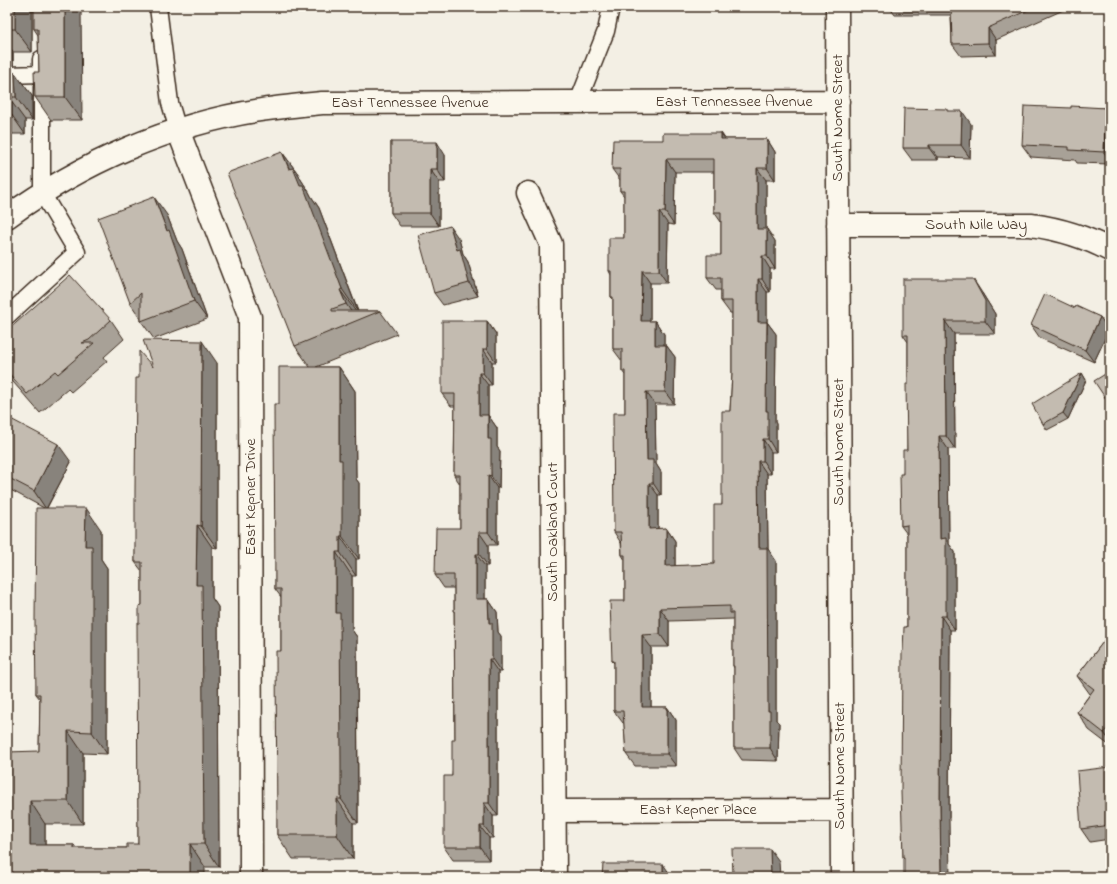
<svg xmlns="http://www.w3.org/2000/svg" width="1117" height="884" viewBox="0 0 1117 884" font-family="'Indie Flower',sans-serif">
  <rect width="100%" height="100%" fill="#f3efe4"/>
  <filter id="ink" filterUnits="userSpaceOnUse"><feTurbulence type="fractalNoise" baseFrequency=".025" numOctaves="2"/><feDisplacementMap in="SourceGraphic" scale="8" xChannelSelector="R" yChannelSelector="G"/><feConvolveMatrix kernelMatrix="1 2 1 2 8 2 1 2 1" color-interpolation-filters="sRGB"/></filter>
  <g filter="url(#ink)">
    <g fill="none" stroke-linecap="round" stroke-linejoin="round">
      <defs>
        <path id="lane" d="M 158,7 L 170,103 L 178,130
          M 7,75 L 41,74 L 41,59
          M 578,102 L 606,31 L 611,7
          M 7,316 L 77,252 L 42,193 L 42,86"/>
        <path id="street" d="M 837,7 L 842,877
          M 178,130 L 250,317 L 251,877
          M 528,193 L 551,244 L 555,877
          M 7,217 C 82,163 169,124 261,110 C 281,107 301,105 322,103 L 838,101
          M 838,225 L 1031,225 C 1060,229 1084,236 1110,250
          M 555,811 L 840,810"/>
      </defs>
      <use href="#lane" stroke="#3b2a1e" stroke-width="19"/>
      <use href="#street" stroke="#3b2a1e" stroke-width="25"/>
      <use href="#lane" stroke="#fbf7ec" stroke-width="16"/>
      <use href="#street" stroke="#fbf7ec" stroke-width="22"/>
    </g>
    <path fill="#a8a197" stroke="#3b2a1e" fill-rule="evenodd" d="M 7,7 L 32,7 L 32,52 L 13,52 L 13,65 L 7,66 Z
      M 34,7 L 82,120 L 51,120 L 35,97 L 39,72 L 38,35 L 34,29 Z
      M 889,7 L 1070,7 L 996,40 L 996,55 L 961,56 L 952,44 L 951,15 L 895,15 Z
      M 7,73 L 15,73 L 32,96 L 32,120 L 25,120 L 25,134 L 7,134 Z
      M 1071,108 L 1106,108 L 1110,113 L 1110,164 L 1077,163 L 1075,160 L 1031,157 L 1022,145 Z
      M 948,111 L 971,124 L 970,158 L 938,157 L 938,160 L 912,160 L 903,148 Z
      M 721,133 L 725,139 L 767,139 L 775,152 L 775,180 L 766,180 L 766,229 L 775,241 L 775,269 L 770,269 L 770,292 L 767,292 L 767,322 L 776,334 L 775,422 L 776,424 L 776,452 L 771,452 L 771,474 L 767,474 L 768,549 L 776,561 L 776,720 L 779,723 L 778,761 L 742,760 L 734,748 L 734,668 L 733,666 L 733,619 L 669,621 L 669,647 L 651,647 L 651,707 L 667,707 L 676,720 L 676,766 L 635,766 L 626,754 L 624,723 L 623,723 L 614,711 L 614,663 L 612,661 L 625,601 L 625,560 L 622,555 L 621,543 L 614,532 L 625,413 L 625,375 L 622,371 L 622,361 L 613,349 L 613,299 L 611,297 L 611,275 L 609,271 L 624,238 L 624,196 L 620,191 L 620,180 L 612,169 L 663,140 ZM 675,172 L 714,172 L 714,212 L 721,222 L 721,255 L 707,278 L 716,290 L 721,290 L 721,301 L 730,313 L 732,313 L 732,374 L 730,411 L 722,505 L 714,564 L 675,566 L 675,541 L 666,528 L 658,529 L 658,495 L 661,495 L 661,472 L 656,464 L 655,404 L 674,404 L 675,357 L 666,345 L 664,345 L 664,334 L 655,321 L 650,321 L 650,283 L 667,283 L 668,224 L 674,225 Z
      M 391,142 L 445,155 L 445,182 L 439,182 L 439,226 L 400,226 L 391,213 Z
      M 282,152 L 299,175 L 300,178 L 309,192 L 311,196 L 319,208 L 358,311 L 380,311 L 397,334 L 316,367 L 339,367 L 355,391 L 356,479 L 359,483 L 359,559 L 356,559 L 356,576 L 352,576 L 352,630 L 357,637 L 358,786 L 358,823 L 353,823 L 353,859 L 293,859 L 277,835 L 281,651 L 281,597 L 275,589 L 279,404 L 310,367 L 295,346 Z
      M 167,215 L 177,241 L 182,249 L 207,319 L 154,339 L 141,321 L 141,319 L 130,303 Z
      M 459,239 L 463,254 L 468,262 L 478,296 L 443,305 L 434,293 Z
      M 982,293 L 995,314 L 995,334 L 954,334 L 955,449 L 948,449 L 949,544 L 955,552 L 955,630 L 950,630 L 949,818 L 904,859 L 903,857 L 903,651 L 907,627 L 907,534 L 901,526 L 903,474 L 907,450 L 908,384 L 908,342 L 903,335 Z
      M 1075,308 L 1100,317 L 1109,330 L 1094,362 L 1040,338 L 1031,325 Z
      M 111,320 L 124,339 L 104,357 L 107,361 L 71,392 L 68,389 L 40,413 L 7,375 L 7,331 Z
      M 487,321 L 496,334 L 496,362 L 492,362 L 492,385 L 488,385 L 488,415 L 497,428 L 497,447 L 500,451 L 499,488 L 497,488 L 497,545 L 488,545 L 488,566 L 485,566 L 485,599 L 488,599 L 497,612 L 498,632 L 501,636 L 501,672 L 498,672 L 498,816 L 493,816 L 493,838 L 489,838 L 489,860 L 453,860 L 444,847 L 452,776 L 455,740 L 454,588 L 444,588 L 435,575 L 460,528 L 460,484 L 454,475 L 455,406 L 451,406 L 442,394 Z
      M 217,363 L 217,548 L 212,547 L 212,598 L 218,607 L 219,867 L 205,867 L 7,877 L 39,751 L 40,699 L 36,694 L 44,508 L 7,488 L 7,417 L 71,462 L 47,508 L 101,530 L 101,559 L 107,568 L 107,754 L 83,753 L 83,824 L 45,824 L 45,845 L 74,845 L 76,848 L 127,848 L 138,844 L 139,623 L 142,605 L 142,571 L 135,562 L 139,378 L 153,367 Z
      M 1082,373 L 1086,380 L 1068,419 L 1047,430 L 1043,424 Z
      M 1110,633 L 1110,746 L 1089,730 L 1077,712 L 1090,694 L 1077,676 Z
      M 1110,767 L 1110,839 L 1090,842 L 1081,829 Z"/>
    <path fill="#88837b" stroke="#3b2a1e" d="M 15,7 L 32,7 L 32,52 L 15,29 Z
      M 65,7 L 81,7 L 82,120 L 65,97 Z
      M 988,28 L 996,40 L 996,55 L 988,43 Z
      M 7,44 L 13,52 L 13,65 L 7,57 Z
      M 15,73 L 32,96 L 32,120 L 16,97 Z
      M 8,97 L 25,120 L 25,134 L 9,111 Z
      M 1106,108 L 1110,113 L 1110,161 L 1104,152 Z
      M 962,111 L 971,124 L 970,158 L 961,145 Z
      M 721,133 L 730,146 L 721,139 Z
      M 767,139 L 775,152 L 775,180 L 767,168 Z
      M 437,142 L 445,155 L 445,182 L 437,169 Z
      M 929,145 L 938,157 L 938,160 L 929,148 Z
      M 282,152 L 299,175 L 300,178 L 309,192 L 311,196 L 319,208 L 358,312 L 342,289 Z
      M 666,159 L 675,172 L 674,225 L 665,212 Z
      M 757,168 L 766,180 L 766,241 L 757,229 Z
      M 430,169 L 439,182 L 439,226 L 430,213 Z
      M 154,197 L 167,215 L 177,241 L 182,249 L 207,319 L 194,301 Z
      M 659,212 L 668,224 L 667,283 L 659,271 Z
      M 450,226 L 459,239 L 463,254 L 468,262 L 478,296 L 469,283 L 457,250 Z
      M 767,229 L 775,241 L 775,269 L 767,256 Z
      M 762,256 L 770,269 L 770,292 L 762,279 Z
      M 642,271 L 650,283 L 650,333 L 641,321 Z
      M 758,279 L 767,292 L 767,334 L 758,322 Z
      M 973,279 L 982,293 L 995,314 L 995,334 L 985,321 Z
      M 340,290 L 357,313 L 357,320 L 346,304 Z
      M 1100,317 L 1109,330 L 1094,362 L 1085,350 Z
      M 487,321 L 496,334 L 496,362 L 487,349 Z
      M 655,321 L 664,334 L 664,357 L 655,345 Z
      M 945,321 L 954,334 L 955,449 L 946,436 Z
      M 767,322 L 776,334 L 775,422 L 776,424 L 776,452 L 768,439 L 766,411 Z
      M 202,341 L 217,363 L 217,548 L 201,526 Z
      M 666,345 L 675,357 L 674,404 L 665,392 Z
      M 483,349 L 492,362 L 492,385 L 483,373 Z
      M 339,367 L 355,391 L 356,479 L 359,483 L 359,559 L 342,536 L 339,460 Z
      M 479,373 L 488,385 L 488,428 L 479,415 Z
      M 1082,373 L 1086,380 L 1068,419 L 1063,413 Z
      M 646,392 L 655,404 L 656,464 L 661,472 L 661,495 L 653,483 L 647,460 Z
      M 488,415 L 497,428 L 497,447 L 500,451 L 499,488 L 491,476 L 488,439 Z
      M 939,436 L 948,449 L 949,544 L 955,552 L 955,630 L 946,616 L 940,539 Z
      M 763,439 L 771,452 L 771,474 L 763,461 Z
      M 58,444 L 71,462 L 46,509 L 34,491 Z
      M 758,461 L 767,474 L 768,549 L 776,561 L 776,720 L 779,723 L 778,761 L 770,748 L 759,548 Z
      M 488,475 L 497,488 L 497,545 L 488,532 Z
      M 649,483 L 658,495 L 658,541 L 649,529 Z
      M 86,508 L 101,530 L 101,559 L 107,568 L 107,754 L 92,732 L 85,546 Z
      M 197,525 L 212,547 L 212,598 L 218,607 L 219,867 L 204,844 L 196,585 Z
      M 666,528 L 675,541 L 675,579 L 666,566 Z
      M 479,532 L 488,545 L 488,566 L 479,554 Z
      M 340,536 L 356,559 L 356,576 L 340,552 Z
      M 336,552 L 352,576 L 352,630 L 357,637 L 358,823 L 341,799 L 336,613 Z
      M 476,554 L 485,566 L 485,612 L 476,599 Z
      M 488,599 L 497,612 L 498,632 L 501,636 L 501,672 L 492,659 L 489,623 Z
      M 660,608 L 669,621 L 669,647 L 660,634 Z
      M 941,616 L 950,630 L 949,818 L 950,877 L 941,877 L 940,805 Z
      M 642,635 L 651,647 L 651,720 L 642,707 Z
      M 489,659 L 498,672 L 498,816 L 489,803 Z
      M 667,707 L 676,720 L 676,766 L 667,754 Z
      M 1110,726 L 1110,741 L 1104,733 Z
      M 68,731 L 83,753 L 83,824 L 68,801 Z
      M 337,799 L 353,823 L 353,859 L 337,835 Z
      M 30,801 L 45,824 L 45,868 L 30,845 Z
      M 484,803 L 493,816 L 493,838 L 484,826 Z
      M 480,826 L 489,838 L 489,860 L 480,847 Z
      M 190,844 L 205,867 L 205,877 L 190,877 Z
      M 770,849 L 779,861 L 780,877 L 771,877 Z
      M 663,864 L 672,877 L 663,877 Z"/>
    <path fill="#c3bbb0" stroke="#3b2a1e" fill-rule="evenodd" d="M 7,7 L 15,7 L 15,29 L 7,29 Z
      M 34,7 L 65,7 L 65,97 L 35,97 L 34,72 L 39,72 L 38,29 L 34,29 Z
      M 951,7 L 1035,7 L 988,28 L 988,43 L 952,44 Z
      M 7,73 L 15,73 L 16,97 L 8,97 L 9,111 L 7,111 Z
      M 1024,106 L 1071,108 L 1071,106 L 1106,108 L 1104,152 L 1069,150 L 1069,147 L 1022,145 Z
      M 904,108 L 947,109 L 947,111 L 962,111 L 961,145 L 929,145 L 929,148 L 903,148 Z
      M 663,133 L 721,133 L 721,139 L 767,139 L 767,168 L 757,168 L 757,229 L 767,229 L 767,256 L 762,256 L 762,279 L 758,279 L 758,322 L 767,322 L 766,411 L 768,411 L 768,439 L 763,439 L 763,461 L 758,461 L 759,548 L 767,548 L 768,711 L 770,711 L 770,748 L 734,748 L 734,666 L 733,666 L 733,613 L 730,613 L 730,606 L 660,608 L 660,634 L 642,635 L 642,707 L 667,707 L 667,754 L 626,754 L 623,711 L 614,711 L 614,661 L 612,661 L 610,601 L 625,601 L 625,555 L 622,555 L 621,532 L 614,532 L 613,413 L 625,413 L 625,371 L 622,371 L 622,349 L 613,349 L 613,297 L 611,297 L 611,271 L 609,271 L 609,238 L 624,238 L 624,191 L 620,191 L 620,169 L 612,169 L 613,140 L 663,140 ZM 666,159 L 714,159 L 714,212 L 721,212 L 721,255 L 707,255 L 707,278 L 721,278 L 721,301 L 732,301 L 732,374 L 730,411 L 722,411 L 722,505 L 714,505 L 714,564 L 666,566 L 666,528 L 649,529 L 649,483 L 653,483 L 653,460 L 647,460 L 646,392 L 665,392 L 666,345 L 655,345 L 655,321 L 641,321 L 642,271 L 659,271 L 659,212 L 665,212 Z
      M 391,142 L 437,142 L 437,169 L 430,169 L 430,213 L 391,213 Z
      M 282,152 L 289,169 L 293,168 L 300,185 L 303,185 L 342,289 L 340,290 L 346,304 L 332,309 L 332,311 L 380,311 L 295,346 L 227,173 Z
      M 154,197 L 167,231 L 169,230 L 194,301 L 141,321 L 141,293 L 130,303 L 98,218 Z
      M 450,226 L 457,250 L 460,249 L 469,283 L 434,293 L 418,235 Z
      M 70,275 L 111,320 L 89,340 L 82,343 L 94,343 L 58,374 L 55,371 L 27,394 L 7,371 L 7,331 Z
      M 903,279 L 973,279 L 985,301 L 985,321 L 945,321 L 946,436 L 939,436 L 940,539 L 946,538 L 946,616 L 941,616 L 940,805 L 941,877 L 904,877 L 904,857 L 903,857 L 901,792 L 902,651 L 903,651 L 904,627 L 907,627 L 907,525 L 901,526 L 900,474 L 903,474 L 903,450 L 907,450 L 906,384 L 908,384 L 908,335 L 903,335 Z
      M 1045,294 L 1075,308 L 1076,306 L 1100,317 L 1085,350 L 1031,325 Z
      M 442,321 L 487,321 L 487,349 L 483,349 L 483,373 L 479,373 L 479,415 L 488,415 L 488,439 L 491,439 L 491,476 L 488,475 L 488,532 L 479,532 L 479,554 L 476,554 L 476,599 L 488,599 L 489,623 L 492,623 L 492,659 L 489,659 L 489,803 L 484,803 L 484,826 L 480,826 L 480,847 L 444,847 L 444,776 L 452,776 L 452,740 L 455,740 L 454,575 L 435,575 L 436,528 L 460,528 L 460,475 L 454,475 L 455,394 L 442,394 Z
      M 143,340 L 202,341 L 201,526 L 197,525 L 196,585 L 202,585 L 204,844 L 190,844 L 190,877 L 7,877 L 7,752 L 39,751 L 40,694 L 36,694 L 35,621 L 36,508 L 86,508 L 85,546 L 92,546 L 92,732 L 68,731 L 68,801 L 30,801 L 30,845 L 74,845 L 74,848 L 127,848 L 127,844 L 138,844 L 137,623 L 139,623 L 139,606 L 142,605 L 142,562 L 135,562 L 135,491 L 136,378 L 139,378 L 139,351 L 153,367 Z
      M 279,367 L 339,367 L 339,460 L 342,460 L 342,536 L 340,536 L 340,552 L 336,552 L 336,613 L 340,613 L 341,762 L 341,799 L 337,799 L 337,835 L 277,835 L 276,651 L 281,651 L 281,589 L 275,589 L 274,404 L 279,404 Z
      M 1110,371 L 1110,405 L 1094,381 Z
      M 1082,373 L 1063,413 L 1043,424 L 1032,404 Z
      M 7,417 L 58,444 L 34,491 L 7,477 Z
      M 1110,633 L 1110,726 L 1104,733 L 1077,712 L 1094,689 L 1077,676 Z
      M 1110,767 L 1110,825 L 1081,829 L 1077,771 Z
      M 732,849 L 770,849 L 771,877 L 723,877 L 723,874 L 733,874 Z
      M 603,864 L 663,864 L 663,877 L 602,877 Z"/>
  </g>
  <g text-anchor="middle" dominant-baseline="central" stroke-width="3.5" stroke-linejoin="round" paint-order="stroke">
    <g font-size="16" fill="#3b2a1e" stroke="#fbf7ec">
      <text x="734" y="102">East Tennessee Avenue</text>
      <text x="410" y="103">East Tennessee Avenue</text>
      <text transform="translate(838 118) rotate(-90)">South Nome Street</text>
      <text x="976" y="225">South Nile Way</text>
      <text transform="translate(839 442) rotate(-90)">South Nome Street</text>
      <text transform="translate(251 497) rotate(-90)">East Kepner Drive</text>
      <text transform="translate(553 532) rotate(-90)">South Oakland Court</text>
      <text transform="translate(840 766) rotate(-90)">South Nome Street</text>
      <text x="698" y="810">East Kepner Place</text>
    </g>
  </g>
  <rect width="1117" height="884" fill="none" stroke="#fbf7ec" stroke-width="24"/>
  <rect x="12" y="12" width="1093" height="860" fill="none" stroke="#3b2a1e" stroke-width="1.5" filter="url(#ink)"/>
</svg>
